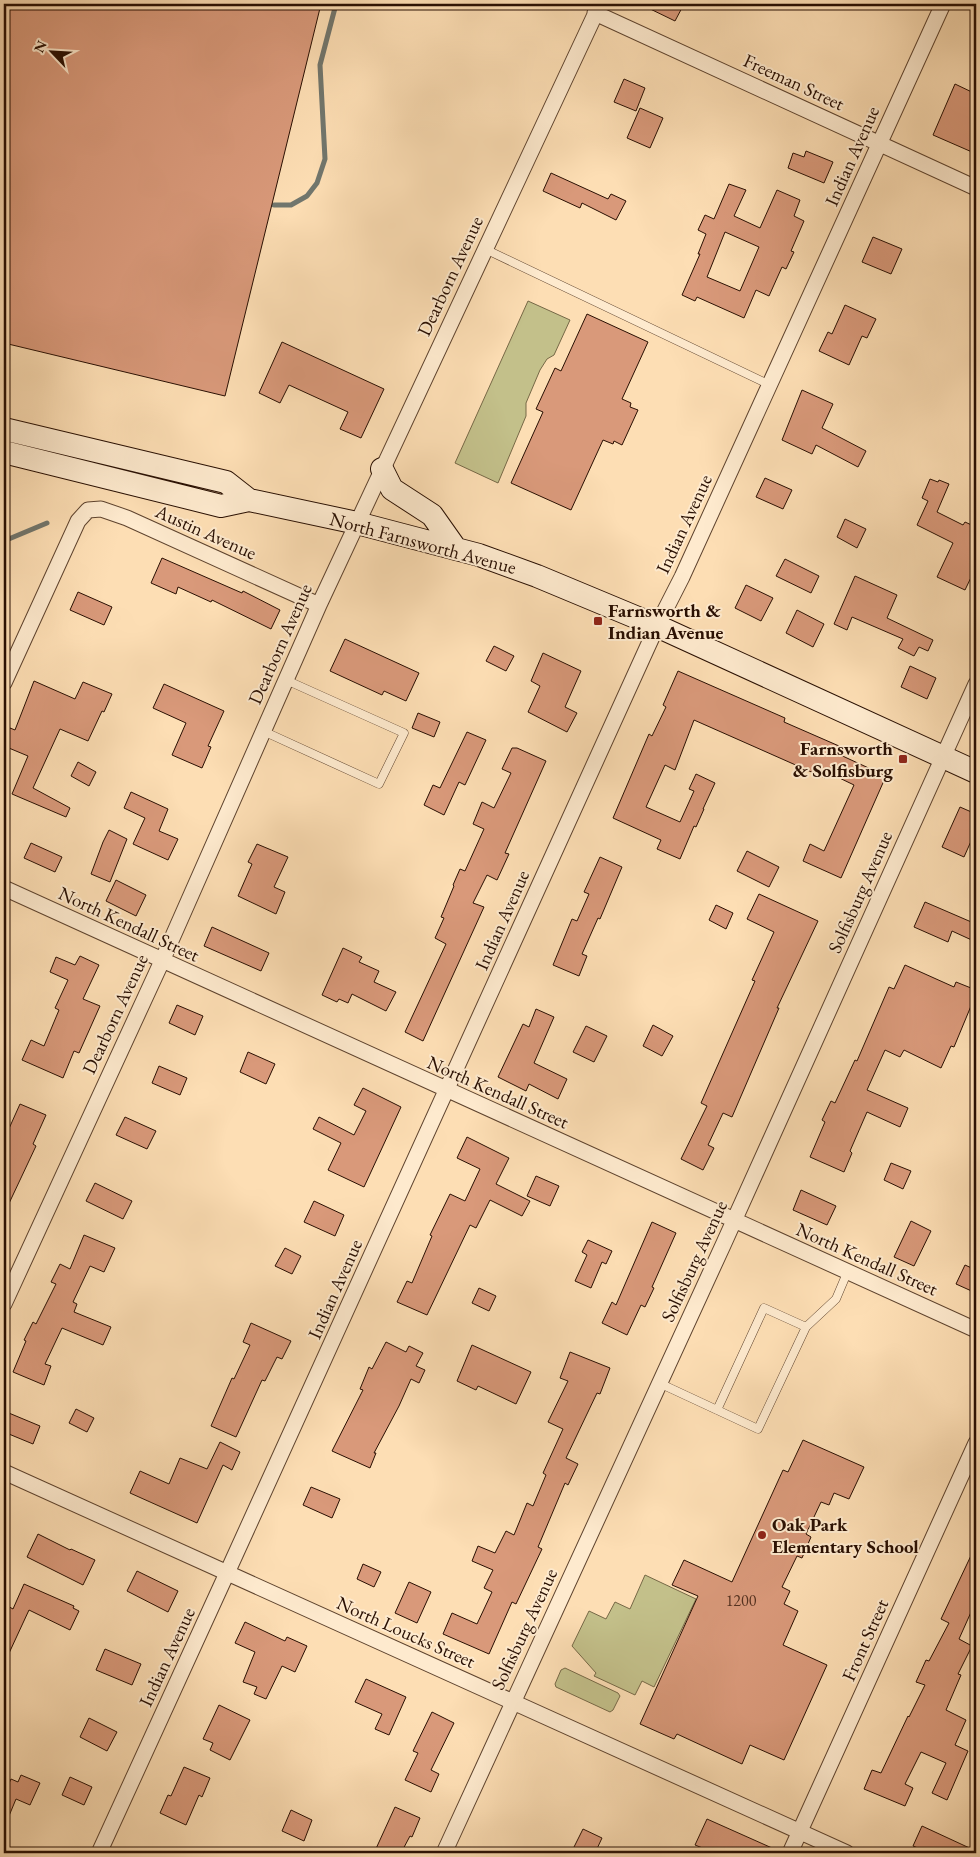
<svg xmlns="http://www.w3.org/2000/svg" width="980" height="1857" viewBox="0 0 980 1857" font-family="'EB Garamond',serif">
  <rect width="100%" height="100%" fill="#fddeb4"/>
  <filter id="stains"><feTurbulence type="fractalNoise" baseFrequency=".004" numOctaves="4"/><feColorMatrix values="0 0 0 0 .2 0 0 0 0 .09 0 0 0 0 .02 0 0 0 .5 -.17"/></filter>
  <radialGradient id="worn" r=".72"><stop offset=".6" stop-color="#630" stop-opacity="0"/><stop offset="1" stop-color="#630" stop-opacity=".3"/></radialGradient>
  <path fill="#c3c08a" stroke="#766846" d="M 528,301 L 570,320 L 554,355 L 547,359 L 540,370 L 526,403 L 526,416 L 498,483 L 455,463 Z
    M 645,1575 L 696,1599 L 654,1687 L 642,1681 L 635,1695 L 594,1676 L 596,1673 L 572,1646 L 589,1611 L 606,1619 L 615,1602 L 630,1609 Z
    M 565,1668 L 618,1693 L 620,1696 L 613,1710 L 610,1712 L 556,1687 L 555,1684 L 561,1670 Z"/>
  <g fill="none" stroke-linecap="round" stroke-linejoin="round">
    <path stroke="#71766d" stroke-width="5" d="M 274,205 L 291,205 L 307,196 L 317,183 L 325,159 L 320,65 L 336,4
      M 4,541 L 47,523"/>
  </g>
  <path fill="#d9997a" stroke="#290f02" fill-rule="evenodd" d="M 4,4 L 321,4 L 225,396 L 4,343 Z
    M 640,4 L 684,4 L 675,21 Z
    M 624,79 L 645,88 L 636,111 L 614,102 Z
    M 955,84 L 976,94 L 976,143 L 972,152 L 933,135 Z
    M 640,108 L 663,118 L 650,148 L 627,138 Z
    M 806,151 L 833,162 L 824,183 L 788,168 L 793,153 L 804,157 Z
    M 551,173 L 608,199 L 611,194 L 626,201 L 616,220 L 582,203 L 580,208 L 543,191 Z
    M 729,184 L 746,190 L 734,216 L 760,228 L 777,190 L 800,200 L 794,216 L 804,221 L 791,251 L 794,252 L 786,269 L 782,267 L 769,296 L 756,290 L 744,318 L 697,297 L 695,301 L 682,295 L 700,254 L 698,254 L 706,234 L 698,230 L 705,215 L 714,219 ZM 725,232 L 759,247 L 740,291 L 707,277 Z
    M 873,237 L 902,249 L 891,274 L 862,262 Z
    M 845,305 L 876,319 L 867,338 L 862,336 L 849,365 L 819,351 L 828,332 L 832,334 Z
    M 587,314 L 648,342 L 622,399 L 631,403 L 630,407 L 638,410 L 622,445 L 614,441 L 613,444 L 603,440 L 571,510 L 511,483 L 543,412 L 536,409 L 555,368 L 561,371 Z
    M 282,342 L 384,389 L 361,438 L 340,429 L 348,412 L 289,385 L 280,403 L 259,393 Z
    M 802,390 L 833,404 L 822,428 L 866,451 L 858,467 L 816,445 L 812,454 L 782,440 Z
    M 765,478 L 792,490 L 783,509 L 756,497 Z
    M 930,479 L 938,482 L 939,480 L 949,484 L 937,512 L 963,525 L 965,522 L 976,527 L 976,567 L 965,590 L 937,577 L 953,543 L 917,525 L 928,501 L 922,498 Z
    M 845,519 L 866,529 L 857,548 L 837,537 Z
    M 162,558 L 242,593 L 243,591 L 280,610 L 271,629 L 212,600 L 211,602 L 178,587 L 176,594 L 151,583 Z
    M 785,559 L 819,576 L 811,593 L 776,576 Z
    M 855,576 L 897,595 L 887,618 L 933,640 L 928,651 L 919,647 L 914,656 L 898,648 L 903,639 L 852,617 L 847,630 L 834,624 Z
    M 746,585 L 773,598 L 761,621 L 735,608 Z
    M 78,592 L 112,607 L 104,625 L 70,610 Z
    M 797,610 L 824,624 L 813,647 L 786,633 Z
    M 345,639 L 419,673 L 406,701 L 384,691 L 382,695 L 330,671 Z
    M 494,646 L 514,656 L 506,671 L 486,661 Z
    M 543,653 L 581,671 L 565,707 L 577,713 L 567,732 L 528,712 L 540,686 L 531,681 Z
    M 910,666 L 936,678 L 927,699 L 901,687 Z
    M 678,671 L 785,718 L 784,722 L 839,746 L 836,753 L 886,776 L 841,878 L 803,861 L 810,844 L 824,851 L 854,785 L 827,772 L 825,778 L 694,720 L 675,770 L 665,765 L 646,807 L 680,822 L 694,791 L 689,789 L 696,774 L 715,783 L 703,809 L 704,809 L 696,827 L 694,826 L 680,859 L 657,849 L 661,840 L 613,818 L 649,734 L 652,736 L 666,707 L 663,705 Z
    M 34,681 L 75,699 L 83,682 L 112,694 L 104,712 L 102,711 L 88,741 L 60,729 L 33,788 L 70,808 L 66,817 L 12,794 L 28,756 L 4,746 L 4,743 L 10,728 L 15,730 Z
    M 164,684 L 224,711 L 208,746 L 211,747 L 202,768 L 172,755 L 186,723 L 153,708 Z
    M 418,713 L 440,722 L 434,737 L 412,728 Z
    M 467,732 L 486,740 L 465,785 L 459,782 L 444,815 L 424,805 L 433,785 L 440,788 Z
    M 512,748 L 517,748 L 546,761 L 505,853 L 509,854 L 497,880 L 487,875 L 473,903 L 484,907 L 423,1041 L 405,1032 L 446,944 L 435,938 L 444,918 L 441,917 L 454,886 L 453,885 L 460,869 L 465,871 L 484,829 L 473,824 L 482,802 L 494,808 L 511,773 L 502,769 Z
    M 78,762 L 96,772 L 89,786 L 71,776 Z
    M 131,792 L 168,809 L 159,831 L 178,839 L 168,860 L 133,844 L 145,818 L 124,808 Z
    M 960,807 L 976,814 L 976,830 L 964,857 L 942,847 Z
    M 109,830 L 127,839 L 110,882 L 91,874 L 103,842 Z
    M 31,843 L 62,857 L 55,872 L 24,858 Z
    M 257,844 L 288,857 L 274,887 L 285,892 L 276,914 L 238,896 L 252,864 L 248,862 Z
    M 747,851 L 779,867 L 769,887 L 737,871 Z
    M 600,857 L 622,867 L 600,919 L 598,918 L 582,954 L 587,956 L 579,976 L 553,965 L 572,919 L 577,921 L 589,894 L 584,892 Z
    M 116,880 L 146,895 L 136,916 L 106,901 Z
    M 759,894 L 818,921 L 777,1008 L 779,1008 L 732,1117 L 723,1113 L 708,1145 L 714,1148 L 703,1170 L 681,1159 L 707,1106 L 701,1103 L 755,981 L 752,980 L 774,932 L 747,919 Z
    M 925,902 L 976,924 L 976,942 L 952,931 L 948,942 L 914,927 Z
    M 716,905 L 733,913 L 726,929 L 709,920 Z
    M 212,927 L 269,953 L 261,971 L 204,946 Z
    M 343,948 L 362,957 L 359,962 L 379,971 L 374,982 L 396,992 L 386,1011 L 352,994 L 348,1003 L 339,999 L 337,1002 L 322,995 Z
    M 80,956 L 99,965 L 83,999 L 100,1006 L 79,1053 L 74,1051 L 63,1078 L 22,1060 L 31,1040 L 44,1046 L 59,1010 L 55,1008 L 68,980 L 50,972 L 56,957 L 75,965 Z
    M 905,965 L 954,987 L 956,982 L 976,990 L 976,994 L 954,1047 L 951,1046 L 941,1068 L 904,1050 L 900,1057 L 885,1050 L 867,1090 L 908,1108 L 900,1127 L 867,1112 L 850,1151 L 852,1153 L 844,1172 L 810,1157 L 825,1122 L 822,1120 L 831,1101 L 835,1103 L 855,1060 L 857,1061 L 889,987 L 894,989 Z
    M 177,1005 L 203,1016 L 195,1035 L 169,1023 Z
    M 536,1009 L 554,1017 L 534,1063 L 567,1079 L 558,1099 L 529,1084 L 526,1091 L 498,1077 L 523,1024 L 529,1027 Z
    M 653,1025 L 673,1036 L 662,1056 L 643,1046 Z
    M 586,1026 L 607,1036 L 594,1062 L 573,1052 Z
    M 248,1052 L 275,1064 L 266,1084 L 240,1072 Z
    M 159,1066 L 187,1078 L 180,1095 L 152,1083 Z
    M 363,1088 L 401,1107 L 364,1187 L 328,1170 L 341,1143 L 313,1129 L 319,1117 L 354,1135 L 366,1111 L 354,1105 Z
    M 20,1104 L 46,1115 L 33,1144 L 36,1146 L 4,1214 L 4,1132 L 7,1133 Z
    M 125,1117 L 156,1131 L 147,1149 L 116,1135 Z
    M 467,1137 L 509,1158 L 496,1184 L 530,1201 L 522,1216 L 490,1200 L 476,1228 L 470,1225 L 427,1315 L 397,1302 L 407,1281 L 412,1283 L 432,1236 L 430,1235 L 450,1194 L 465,1201 L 480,1169 L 457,1158 Z
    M 891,1163 L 911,1171 L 903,1189 L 884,1180 Z
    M 536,1176 L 559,1186 L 550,1206 L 527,1196 Z
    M 95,1183 L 132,1201 L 123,1219 L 86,1201 Z
    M 801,1190 L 836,1206 L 827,1225 L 793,1210 Z
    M 314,1201 L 344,1215 L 335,1236 L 304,1222 Z
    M 911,1221 L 931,1231 L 914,1266 L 894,1257 Z
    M 652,1222 L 676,1233 L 652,1287 L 654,1288 L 645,1307 L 641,1305 L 627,1335 L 602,1323 L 612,1302 L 616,1305 Z
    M 84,1235 L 115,1248 L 104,1272 L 90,1266 L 73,1302 L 77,1304 L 74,1312 L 111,1327 L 103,1345 L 62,1328 L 45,1364 L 51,1366 L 44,1385 L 13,1372 L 26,1341 L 24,1340 L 33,1322 L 36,1324 L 56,1284 L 51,1282 L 60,1264 L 70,1269 Z
    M 588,1240 L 612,1251 L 606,1264 L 602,1262 L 591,1288 L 575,1281 L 587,1255 L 582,1252 Z
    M 285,1248 L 301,1256 L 292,1274 L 275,1266 Z
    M 965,1265 L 976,1270 L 976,1293 L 956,1284 Z
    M 479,1288 L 496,1296 L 489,1311 L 472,1303 Z
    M 251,1323 L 291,1341 L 282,1359 L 277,1357 L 265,1381 L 262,1380 L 236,1437 L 211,1426 L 232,1378 L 234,1379 L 250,1345 L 243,1342 Z
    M 386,1342 L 406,1352 L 409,1346 L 423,1353 L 416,1366 L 425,1370 L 419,1383 L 411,1379 L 399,1406 L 374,1453 L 376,1453 L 370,1468 L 332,1451 L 363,1390 L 360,1389 L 369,1367 L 372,1369 Z
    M 472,1345 L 531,1372 L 516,1404 L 478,1386 L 476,1390 L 457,1381 Z
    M 570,1352 L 610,1368 L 600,1394 L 597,1393 L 566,1458 L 578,1464 L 568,1485 L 565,1483 L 538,1547 L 542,1549 L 516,1604 L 512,1602 L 489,1654 L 443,1634 L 452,1613 L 477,1624 L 492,1592 L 484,1588 L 493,1570 L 472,1561 L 478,1546 L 495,1553 L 506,1531 L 514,1535 L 527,1503 L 533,1506 L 546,1475 L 543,1473 L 563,1429 L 548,1422 L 568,1381 L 560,1378 Z
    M 76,1409 L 94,1418 L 87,1432 L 69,1423 Z
    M 4,1411 L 40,1426 L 33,1444 L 4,1432 Z
    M 803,1440 L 864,1467 L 849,1499 L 834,1493 L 829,1505 L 821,1502 L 806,1534 L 811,1537 L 802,1558 L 797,1556 L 782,1587 L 790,1591 L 784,1604 L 798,1611 L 783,1645 L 827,1665 L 784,1760 L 750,1745 L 742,1764 L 677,1734 L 674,1739 L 640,1724 L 698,1596 L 672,1585 L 684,1560 L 732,1582 L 783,1470 L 788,1472 Z
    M 220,1442 L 240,1452 L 232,1470 L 223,1465 L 197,1523 L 130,1493 L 140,1471 L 169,1484 L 180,1458 L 207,1469 Z
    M 311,1487 L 340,1499 L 332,1518 L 303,1505 Z
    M 38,1534 L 70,1550 L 71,1549 L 95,1560 L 83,1585 L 27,1557 Z
    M 976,1545 L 976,1601 L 959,1639 L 972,1646 L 958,1674 L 961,1675 L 946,1710 L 966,1720 L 955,1745 L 968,1751 L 947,1800 L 932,1793 L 946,1763 L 921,1752 L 905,1784 L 913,1788 L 905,1806 L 864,1789 L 872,1770 L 881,1773 L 908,1716 L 909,1717 L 925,1685 L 916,1682 L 926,1660 L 929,1661 L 949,1623 L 941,1619 Z
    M 363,1564 L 381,1572 L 374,1587 L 357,1579 Z
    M 137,1571 L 178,1591 L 168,1612 L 127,1591 Z
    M 409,1582 L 431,1592 L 417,1623 L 395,1613 Z
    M 24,1584 L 74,1606 L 73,1608 L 79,1611 L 70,1630 L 29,1610 L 4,1664 L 4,1604 L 13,1609 Z
    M 245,1622 L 285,1641 L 287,1637 L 307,1646 L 295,1672 L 282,1666 L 266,1699 L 254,1694 L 257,1687 L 243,1682 L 255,1652 L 235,1643 Z
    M 105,1649 L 141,1664 L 132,1685 L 96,1670 Z
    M 366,1679 L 406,1697 L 389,1735 L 375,1729 L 382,1714 L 355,1702 Z
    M 219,1705 L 250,1720 L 230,1760 L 210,1750 L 213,1743 L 203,1739 Z
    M 432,1712 L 454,1723 L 431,1770 L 439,1774 L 431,1792 L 405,1780 L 418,1753 L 413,1751 Z
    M 89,1718 L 117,1732 L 107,1751 L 80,1737 Z
    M 184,1767 L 210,1778 L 202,1797 L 199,1795 L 186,1825 L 160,1813 L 168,1795 L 171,1796 Z
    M 21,1775 L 40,1783 L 30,1805 L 16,1799 L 4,1828 L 4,1794 L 11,1779 L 18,1782 Z
    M 70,1777 L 92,1787 L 84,1805 L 62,1795 Z
    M 395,1807 L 420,1818 L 412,1837 L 410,1836 L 401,1853 L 374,1853 Z
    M 291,1810 L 312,1820 L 304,1841 L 282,1831 Z
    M 707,1819 L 781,1852 L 781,1853 L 715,1853 L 695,1845 Z
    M 922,1826 L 976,1851 L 976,1853 L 930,1853 L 913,1846 Z
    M 583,1829 L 602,1838 L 595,1853 L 571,1853 Z"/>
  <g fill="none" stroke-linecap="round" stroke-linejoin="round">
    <defs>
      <path id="lane" d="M 485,249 L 770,385
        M 263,731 L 379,784 L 404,733 L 286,680
        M 659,1383 L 758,1429 L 806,1327 L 836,1299 L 847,1273
        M 717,1410 L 764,1308 L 806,1327"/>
      <path id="street" d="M 595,13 L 976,188
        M 4,683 L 78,521 L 88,510 L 101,509 L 127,518 L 319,605
        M 4,888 L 976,1330
        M 4,1304 L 162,961 L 319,605 L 600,4
        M 4,1472 L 847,1853
        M 99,1853 L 227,1573 L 657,626 L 682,577 L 943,4
        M 444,1853 L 724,1243 L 976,684
        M 790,1853 L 976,1443"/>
      <path id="secondary" d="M 4,429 L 226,482 L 249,500
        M 4,452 L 221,506 L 249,500 L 357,523 L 479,555 L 537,576 L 657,626 L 976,772
        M 382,469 L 392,489 L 432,515 L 456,549"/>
    </defs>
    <use href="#lane" stroke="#5e432e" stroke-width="9"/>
    <use href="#street" stroke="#5e432e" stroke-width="17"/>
    <use href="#secondary" stroke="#290f02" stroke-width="24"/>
    <use href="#lane" stroke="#feeace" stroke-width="8"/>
    <use href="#street" stroke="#feeace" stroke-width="15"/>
    <use href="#secondary" stroke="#feeace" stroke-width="22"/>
  </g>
  <g fill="#8f2418" stroke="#feeace" stroke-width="2">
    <rect x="593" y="616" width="10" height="10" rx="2.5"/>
    <rect x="898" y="754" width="10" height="10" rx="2.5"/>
    <circle cx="762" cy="1535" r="5"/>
  </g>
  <g text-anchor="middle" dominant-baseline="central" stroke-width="4" stroke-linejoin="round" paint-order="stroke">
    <g font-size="16" fill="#553220">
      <text x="741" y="1600">1200</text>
    </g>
    <g font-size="19" fill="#290f02" stroke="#feeace">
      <text transform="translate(794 82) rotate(25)">Freeman Street</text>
      <text transform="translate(852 156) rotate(-66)">Indian Avenue</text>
      <text transform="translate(450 276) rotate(-65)">Dearborn Avenue</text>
      <text transform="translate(684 524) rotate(-65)">Indian Avenue</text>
      <text transform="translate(206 532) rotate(24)">Austin Avenue</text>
      <text transform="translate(423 543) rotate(15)">North Farnsworth Avenue</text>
      <text transform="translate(280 644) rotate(-66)">Dearborn Avenue</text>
      <text transform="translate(860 892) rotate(-66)">Solfisburg Avenue</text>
      <text transform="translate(502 920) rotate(-66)">Indian Avenue</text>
      <text transform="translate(129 924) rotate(25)">North Kendall Street</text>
      <text transform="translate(115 1014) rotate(-65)">Dearborn Avenue</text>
      <text transform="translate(498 1092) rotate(24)">North Kendall Street</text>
      <text transform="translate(867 1259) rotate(24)">North Kendall Street</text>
      <text transform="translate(694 1261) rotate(-65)">Solfisburg Avenue</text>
      <text transform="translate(335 1289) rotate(-66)">Indian Avenue</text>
      <text transform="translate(524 1629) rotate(-65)">Solfisburg Avenue</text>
      <text transform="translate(406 1632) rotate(24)">North Loucks Street</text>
      <text transform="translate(865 1640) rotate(-66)">Front Street</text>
      <text transform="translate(167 1657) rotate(-65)">Indian Avenue</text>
    </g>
    <g font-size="19" font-weight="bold" fill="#290f02" stroke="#feeace" text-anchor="start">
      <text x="608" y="610">Farnsworth &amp;<tspan x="608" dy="22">Indian Avenue</tspan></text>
      <text x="893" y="748" text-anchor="end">Farnsworth<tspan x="893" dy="22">&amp; Solfisburg</tspan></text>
      <text x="772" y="1524">Oak Park<tspan x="772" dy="22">Elementary School</tspan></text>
    </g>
  </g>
  <rect width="980" height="1857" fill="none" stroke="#fddeb4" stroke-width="20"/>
  <rect x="5" y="5" width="970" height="1847" fill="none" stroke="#290f02" stroke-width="2.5"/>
  <rect x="10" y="10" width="960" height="1837" fill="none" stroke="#290f02"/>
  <g transform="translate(52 52) rotate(295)" stroke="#feeace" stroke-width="4" paint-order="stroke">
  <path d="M0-4L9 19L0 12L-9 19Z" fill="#290f02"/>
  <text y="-8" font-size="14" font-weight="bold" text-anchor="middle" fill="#290f02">N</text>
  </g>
  <rect width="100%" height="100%" filter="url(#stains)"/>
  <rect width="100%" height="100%" fill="url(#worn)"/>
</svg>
